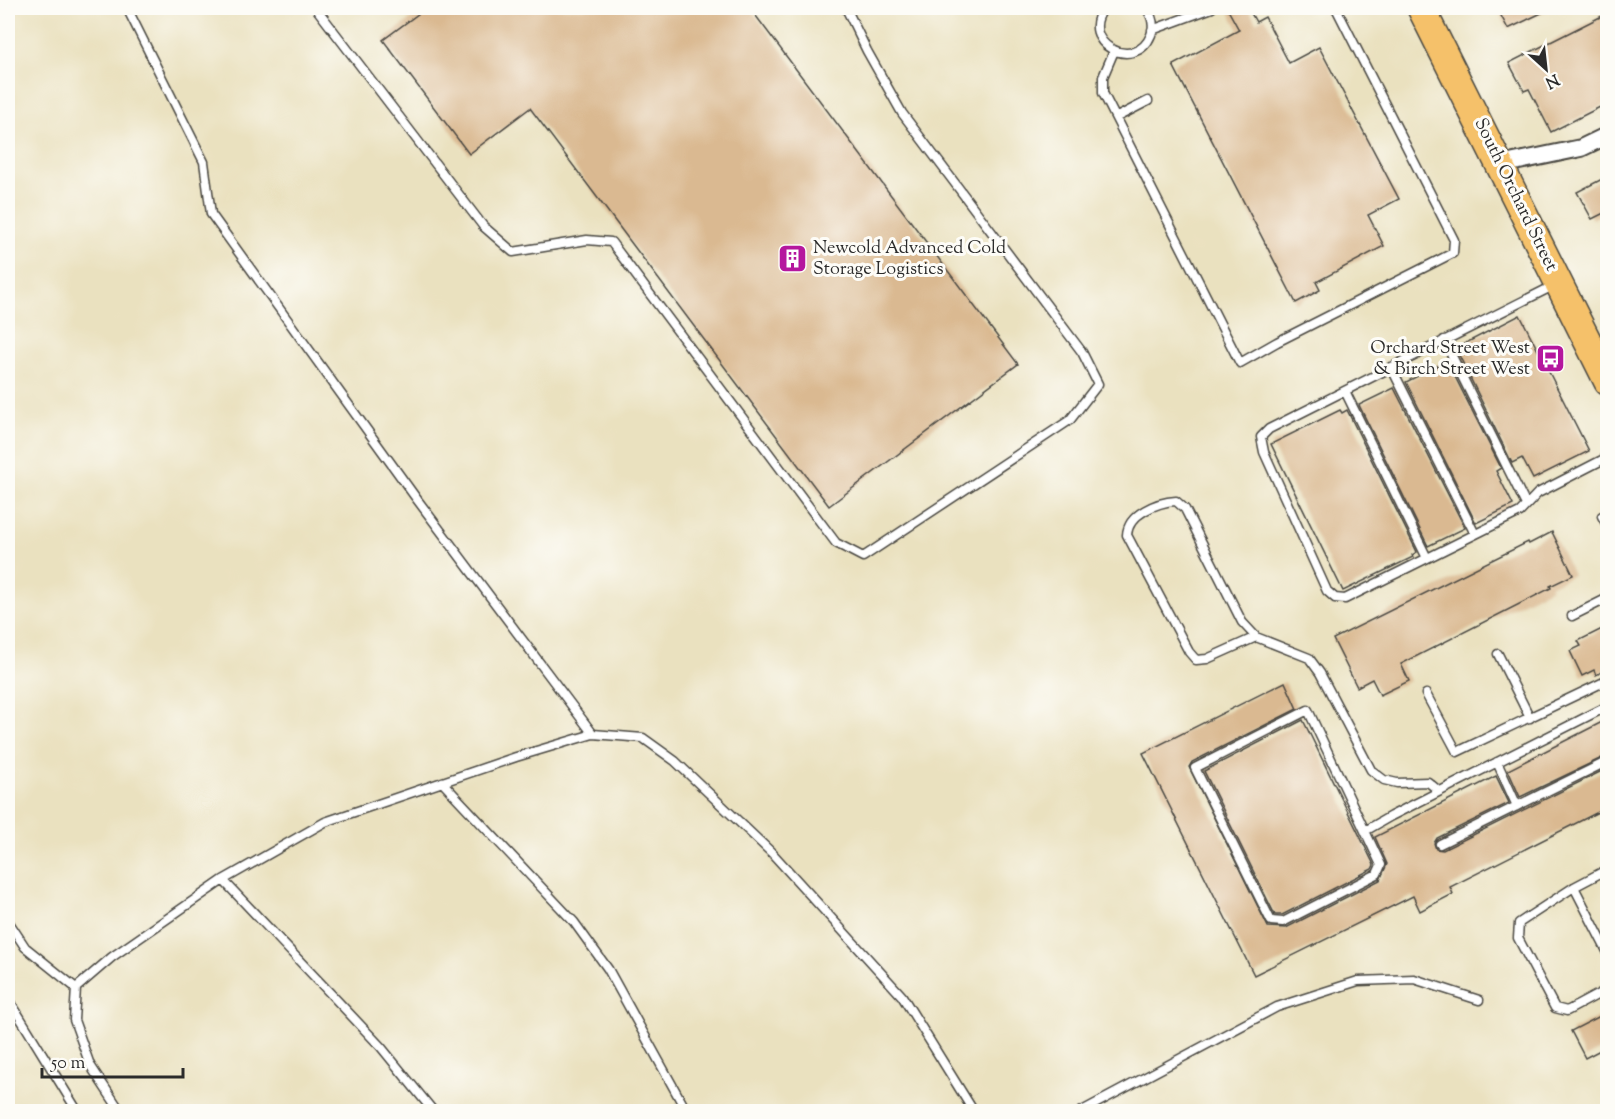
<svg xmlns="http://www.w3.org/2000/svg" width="1615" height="1119" viewBox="0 0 1615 1119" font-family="'Sorts Mill Goudy',serif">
  <rect width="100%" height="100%" fill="#fdfcf7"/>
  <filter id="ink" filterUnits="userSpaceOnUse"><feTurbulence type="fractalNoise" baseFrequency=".0167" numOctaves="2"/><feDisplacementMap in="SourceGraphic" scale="12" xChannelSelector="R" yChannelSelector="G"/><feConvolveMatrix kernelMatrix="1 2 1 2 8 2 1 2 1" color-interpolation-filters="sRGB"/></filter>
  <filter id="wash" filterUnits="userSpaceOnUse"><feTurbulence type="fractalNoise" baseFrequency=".008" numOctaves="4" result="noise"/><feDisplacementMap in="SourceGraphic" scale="24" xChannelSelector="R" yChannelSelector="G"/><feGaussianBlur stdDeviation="1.35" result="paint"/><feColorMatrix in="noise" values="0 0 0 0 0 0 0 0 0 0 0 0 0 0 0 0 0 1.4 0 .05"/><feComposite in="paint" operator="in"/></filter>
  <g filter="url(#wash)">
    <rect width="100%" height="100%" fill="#eae1bf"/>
    <g id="blocks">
      <path fill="#dab991" d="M 426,8 L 750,8 L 1018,364 L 829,506 L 530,108 L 469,154 L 383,40 Z
        M 1227,8 L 1248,8 L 1256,22 L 1265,17 L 1289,63 L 1319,47 L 1399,199 L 1368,215 L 1384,246 L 1316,282 L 1320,290 L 1296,303 L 1173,65 L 1239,30 Z
        M 1497,8 L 1552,8 L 1508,29 Z
        M 1608,13 L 1608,103 L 1551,132 L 1529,89 L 1524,91 L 1509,63 Z
        M 1608,176 L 1608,211 L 1592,219 L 1577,192 Z
        M 1520,315 L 1589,451 L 1533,479 L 1522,458 L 1512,463 L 1459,355 L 1462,354 L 1458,347 Z
        M 1447,361 L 1501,468 L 1496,471 L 1513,505 L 1476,523 L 1406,382 Z
        M 1394,388 L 1465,528 L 1428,546 L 1359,405 Z
        M 1340,410 L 1342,413 L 1347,410 L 1417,552 L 1412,555 L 1413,557 L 1343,591 L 1271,444 Z
        M 1552,532 L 1573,575 L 1550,586 L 1551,588 L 1401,664 L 1409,681 L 1380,695 L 1372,679 L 1357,687 L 1333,639 L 1528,542 L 1529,544 Z
        M 1608,626 L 1608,669 L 1596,675 L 1594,670 L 1582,676 L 1570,651 L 1581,646 L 1578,641 Z
        M 1285,682 L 1297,709 L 1192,762 L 1189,767 L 1268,927 L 1286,928 L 1380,880 L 1387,864 L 1375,837 L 1496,776 L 1509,803 L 1437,838 L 1434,843 L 1436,849 L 1443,850 L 1608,768 L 1608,807 L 1450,887 L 1453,894 L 1420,911 L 1413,896 L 1254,975 L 1143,753 Z
        M 1608,719 L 1608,755 L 1520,797 L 1508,770 Z
        M 1303,720 L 1374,865 L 1372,869 L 1282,915 L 1275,915 L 1204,771 Z
        M 1608,1012 L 1608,1046 L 1585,1058 L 1571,1031 Z"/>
    </g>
  </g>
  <g filter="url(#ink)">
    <use href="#blocks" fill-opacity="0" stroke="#484641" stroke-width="1.5"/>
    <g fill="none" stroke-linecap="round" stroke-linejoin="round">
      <defs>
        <path id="service" d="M 127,8 L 204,162 L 211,214 L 416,498 L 593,734
          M 316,8 L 483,226 L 513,252 L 587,240 L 611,242 L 836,543 L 863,557 L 1070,420 L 1098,384 L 1082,352 L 902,113 L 867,51 L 846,8
          M 1104,8 C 1077,42 1135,74 1151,35 C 1155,25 1152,16 1146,8
          M 1152,30 L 1212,8
          M 1114,51 L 1103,77 L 1103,93 L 1240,363 L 1277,342 L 1453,253 L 1454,240 L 1336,8
          M 1117,117 L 1148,101
          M 1557,284 L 1269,429 L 1261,437 L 1264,452 L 1327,591 L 1335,598 L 1345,599 L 1520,512 L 1538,493 L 1608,457
          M 1444,340 L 1526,505
          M 1391,367 L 1475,534
          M 1345,391 L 1427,558
          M 1602,516 L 1608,527
          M 1572,616 L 1608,598
          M 1256,637 L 1207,659 L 1196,660 L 1189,652 L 1127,535 C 1128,514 1157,502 1176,501 L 1185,509 L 1242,622 L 1256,637 L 1309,658 L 1320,673 L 1371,770 L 1384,780 L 1397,783 L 1428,782 L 1439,791
          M 1498,654 L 1530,718
          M 1426,694 L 1457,752 L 1608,680
          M 1308,710 L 1381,865 L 1377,874 L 1283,922 L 1271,921 L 1195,768 Z
          M 1497,762 L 1517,806
          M 442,782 L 574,922 L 608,969 L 687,1112
          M 1365,831 L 1391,816 L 1608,706
          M 1440,844 L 1608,761
          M 1608,869 L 1574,887 L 1519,923 L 1518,938 L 1555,1008 L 1567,1011 L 1608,989
          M 223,880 L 381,1047 L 434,1112
          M 1574,887 L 1608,953
          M 8,921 L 25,947 L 76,988
          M 8,998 L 78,1112
          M 121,1112 L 90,1065 L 74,1020 L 76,988 L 112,957 L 223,880 L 325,822 L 516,757 L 593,734 L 643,738 L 675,761 L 772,853 L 902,996 L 974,1112
          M 1080,1112 L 1277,1007 L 1358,981 L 1414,979 L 1479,1000"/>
        <path id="minor" d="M 1500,165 L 1581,148 L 1608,135"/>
        <path id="primary" d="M 1421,8 L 1608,382"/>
      </defs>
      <use href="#service" stroke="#484641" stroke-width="11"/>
      <use href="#minor" stroke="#484641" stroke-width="20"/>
      <use href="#primary" stroke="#484641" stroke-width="30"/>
      <use href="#service" stroke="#fff" stroke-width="8"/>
      <use href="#minor" stroke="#fff" stroke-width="16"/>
      <use href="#primary" stroke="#f5c16b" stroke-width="27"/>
    </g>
  </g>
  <defs>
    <symbol id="building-square" viewBox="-11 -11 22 22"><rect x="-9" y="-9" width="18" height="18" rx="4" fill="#b5179e" stroke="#fdfcf7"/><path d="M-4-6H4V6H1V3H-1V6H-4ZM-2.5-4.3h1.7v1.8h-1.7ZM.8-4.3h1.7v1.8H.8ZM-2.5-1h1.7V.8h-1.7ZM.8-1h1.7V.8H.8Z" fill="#fff"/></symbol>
    <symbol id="bus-square" viewBox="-11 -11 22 22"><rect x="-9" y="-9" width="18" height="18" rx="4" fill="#b5179e" stroke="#fdfcf7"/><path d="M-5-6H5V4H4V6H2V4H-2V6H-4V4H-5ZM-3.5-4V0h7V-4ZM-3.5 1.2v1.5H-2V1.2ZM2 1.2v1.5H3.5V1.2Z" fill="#fff"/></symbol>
  </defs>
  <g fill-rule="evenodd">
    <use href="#building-square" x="776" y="242" width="33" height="33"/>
    <use href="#bus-square" x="1534" y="342" width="33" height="33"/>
  </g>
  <g text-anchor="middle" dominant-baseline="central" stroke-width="6" stroke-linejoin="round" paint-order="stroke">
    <g font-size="18" fill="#2b2b2b" stroke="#fdfcf7">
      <text transform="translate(1515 195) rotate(64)">South Orchard Street</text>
    </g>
    <g font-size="18" fill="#2b2b2b" stroke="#fdfcf7" text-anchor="start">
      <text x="813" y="249">Newcold Advanced Cold<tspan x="813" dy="21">Storage Logistics</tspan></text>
      <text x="1530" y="349" text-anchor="end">Orchard Street West<tspan x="1530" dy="21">&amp; Birch Street West</tspan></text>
    </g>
  </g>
  <rect width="1615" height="1119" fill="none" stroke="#fdfcf7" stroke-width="30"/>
  <g transform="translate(1546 69) rotate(153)" stroke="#fdfcf7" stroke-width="4.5" paint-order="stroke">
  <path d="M0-4.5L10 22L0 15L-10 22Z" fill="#2b2b2b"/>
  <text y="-9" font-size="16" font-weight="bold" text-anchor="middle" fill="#2b2b2b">N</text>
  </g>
  <path d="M42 1068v9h141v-9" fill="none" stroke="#2b2b2b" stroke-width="3"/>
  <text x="51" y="1068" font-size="18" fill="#2b2b2b" stroke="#fdfcf7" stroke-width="4.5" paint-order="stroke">50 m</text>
</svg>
